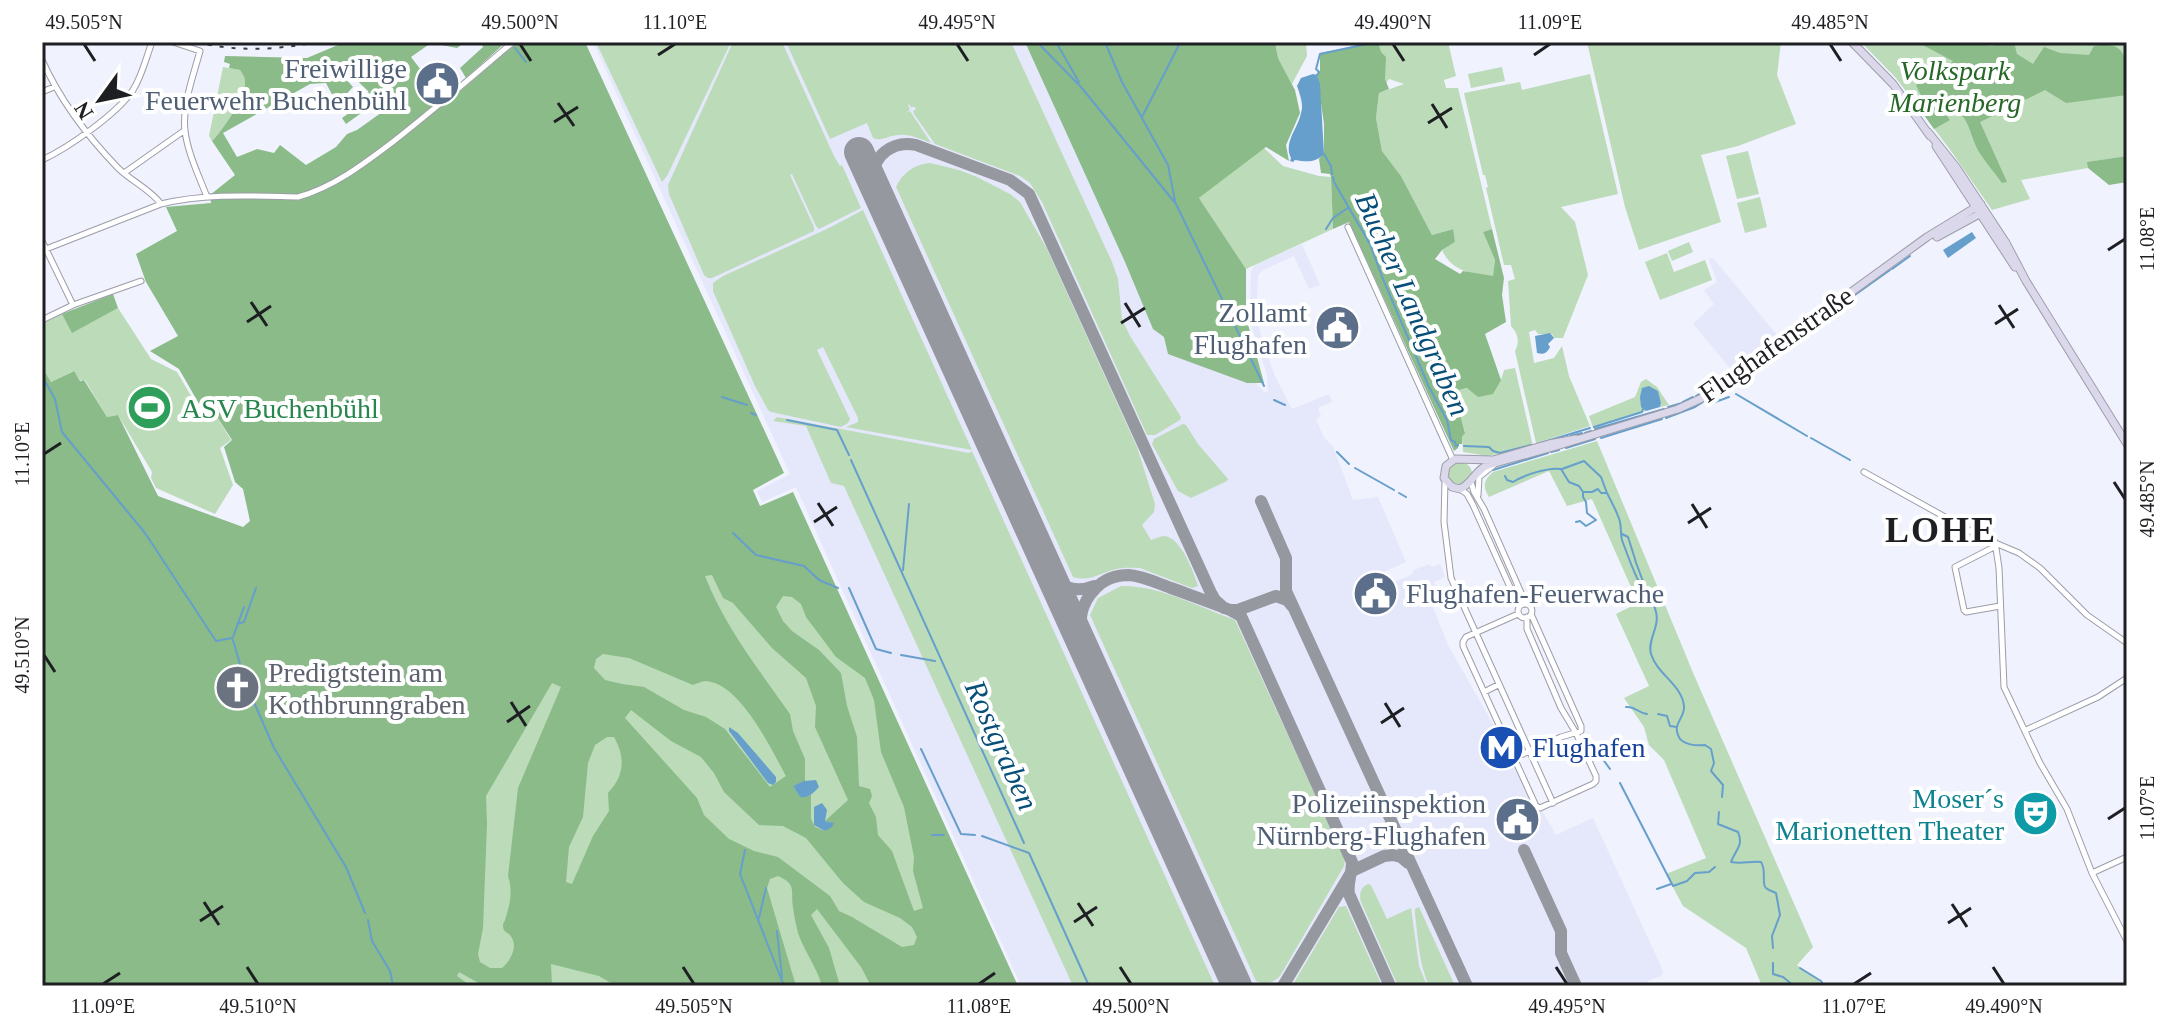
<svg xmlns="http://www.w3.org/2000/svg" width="2169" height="1028" viewBox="0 0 2169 1028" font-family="'Times New Roman',serif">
  <rect width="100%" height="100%" fill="#f0f2fe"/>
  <path fill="#e5e7fb" d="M 593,42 L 1025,42 L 1125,262 L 1246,372 L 1265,393 L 1268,391 L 1267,375 L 1250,321 L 1251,271 L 1255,265 L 1302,244 L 1320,285 L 1309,289 L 1294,256 L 1263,270 L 1258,275 L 1256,319 L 1274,374 L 1292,409 L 1329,394 L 1332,402 L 1318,408 L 1321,416 L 1316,419 L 1324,438 L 1333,446 L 1353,500 L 1378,497 L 1406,562 L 1384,572 L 1389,584 L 1413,574 L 1412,571 L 1421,567 L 1430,564 L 1432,567 L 1440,564 L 1445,577 L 1434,582 L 1440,598 L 1432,605 L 1448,645 L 1556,835 L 1593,818 L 1663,971 L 1661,976 L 1648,981 L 1650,986 L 1021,986 L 796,487 L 762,502 L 757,491 L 790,474 Z
    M 1713,258 L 1777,335 L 1730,368 L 1693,324 L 1714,304 L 1704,290 L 1717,282 L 1709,259 Z"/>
  <path fill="#bbdbb9" d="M 596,42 L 731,42 L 667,176 L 662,182 Z
    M 733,42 L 782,42 L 834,156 L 840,166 L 842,165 L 861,208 L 819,229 L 816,226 L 792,174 L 790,175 L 814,227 L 814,231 L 712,278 L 708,278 L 704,275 L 669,194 L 668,185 Z
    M 786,42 L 1011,42 L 1112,262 L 1118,279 L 1122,319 L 1130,336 L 1181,417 L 1180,420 L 1155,435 L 1147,435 L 1042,202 L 1030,183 L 1020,176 L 935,144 L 914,114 L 913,111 L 916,109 L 915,107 L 911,107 L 909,104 L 908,105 L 910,109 L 907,112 L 910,111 L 931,143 C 920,139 910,134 899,135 C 888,135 883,142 873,138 L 867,123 L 830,139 Z
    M 1275,42 L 1306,42 L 1307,56 L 1292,84 L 1278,58 Z
    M 1378,42 L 1448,42 L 1456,76 L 1444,80 L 1446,88 L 1458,88 L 1492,229 L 1483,232 L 1495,260 L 1493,277 C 1471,273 1452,272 1442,250 L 1455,242 L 1452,229 L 1432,235 L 1401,176 L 1382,151 L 1376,118 L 1379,93 L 1404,84 L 1389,79 L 1386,83 Z
    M 1587,42 L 1781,42 L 1777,75 L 1796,124 L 1738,146 L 1701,155 L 1721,222 L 1639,250 L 1625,207 Z
    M 1861,42 L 2127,42 L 2127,156 L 2088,162 L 2088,168 L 2021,180 L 2030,199 L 1992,210 L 1951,151 L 1896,78 Z
    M 223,67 L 240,70 C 243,75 245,77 245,83 C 246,95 222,132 212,141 L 209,136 Z
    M 1502,67 L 1505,81 L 1471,88 L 1468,74 Z
    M 1590,74 L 1618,194 L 1561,207 L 1575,222 L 1588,275 L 1563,338 L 1554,338 L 1552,334 L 1538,334 L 1535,330 L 1529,332 L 1534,363 L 1554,358 L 1562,346 L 1569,376 L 1590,426 L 1536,443 L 1515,351 C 1520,342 1518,333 1511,326 L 1508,281 L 1515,279 L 1511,265 L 1504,265 L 1486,188 L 1488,187 L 1485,175 L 1483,175 L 1464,93 L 1520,82 L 1522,90 Z
    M 1264,148 L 1283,166 L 1319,176 L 1331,177 L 1333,229 L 1246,269 L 1199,198 Z
    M 1748,151 L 1759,194 L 1737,199 L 1726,156 Z
    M 930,163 L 959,170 L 977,177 L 1010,194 L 1020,202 L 1047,249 L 1137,447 L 1155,504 L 1154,512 L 1142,525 L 1151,540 C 1154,539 1161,536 1164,536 C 1181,537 1194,573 1198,586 L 1192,588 L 1140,568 C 1131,568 1122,567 1113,570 C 1098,574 1089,582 1073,577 L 896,187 C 902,173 915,164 930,163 Z
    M 1760,197 L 1767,227 L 1745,233 L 1737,203 Z
    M 863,210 L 972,450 L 846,427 L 858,422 L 858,418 L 823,347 L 817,350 L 850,419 L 848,423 L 841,427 L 771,412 L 768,410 L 755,386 L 713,291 L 713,283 L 723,276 L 827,229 Z
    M 1689,242 L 1693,252 L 1672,261 L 1668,251 Z
    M 1667,253 L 1674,272 L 1705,260 L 1712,280 L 1660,300 L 1645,262 Z
    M 118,308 L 151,359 L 177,372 L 200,411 L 210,406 L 231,440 L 220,448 L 233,485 L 215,514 L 156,488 L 151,478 L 152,472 L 118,415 L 107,417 L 85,380 L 80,380 L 73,371 L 51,382 L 42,367 L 42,324 L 62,314 L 73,332 Z
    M 1515,368 L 1533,446 L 1488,456 L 1463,452 L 1462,437 L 1465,432 L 1460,414 L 1448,393 L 1501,380 L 1504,370 Z
    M 1646,379 L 1657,387 L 1669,405 L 1660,407 L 1661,403 L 1657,393 L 1643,409 L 1646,411 L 1593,428 L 1589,416 L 1635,397 L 1641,382 Z
    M 777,417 L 969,453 L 972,451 L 1215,986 L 1073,986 L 844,486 L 831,483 L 806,426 L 773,421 Z
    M 1183,424 L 1186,425 L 1198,444 L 1228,479 L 1227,481 L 1191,498 L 1178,491 L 1152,444 L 1154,439 Z
    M 1597,441 L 1694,675 L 1813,947 L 1797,965 L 1819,981 L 1822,986 L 1762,986 L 1746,948 L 1683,906 L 1666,874 L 1706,858 L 1664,760 L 1649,745 L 1644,727 L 1624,698 L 1649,686 L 1616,614 L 1638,603 L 1592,499 L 1567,506 L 1549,471 L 1489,497 C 1482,486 1484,480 1493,472 Z
    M1448 474a12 12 0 1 1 24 0a12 12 0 1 1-24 0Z
    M 718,534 L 863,653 L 1014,986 L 451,986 L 474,799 L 516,663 Z
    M 1121,586 C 1159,585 1199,607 1235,620 L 1345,860 L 1344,866 L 1280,976 C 1273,983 1266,985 1256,981 L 1090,615 L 1098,598 Z
    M 1368,884 L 1371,885 L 1387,919 L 1411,908 L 1419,966 L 1427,986 L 1398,986 L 1361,902 C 1359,894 1360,888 1368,884 Z
    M 1346,906 L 1382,986 L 1292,986 L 1339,907 Z
    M 1419,907 L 1455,986 L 1429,986 C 1419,964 1418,938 1415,914 L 1415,909 Z"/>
  <path fill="#8abb88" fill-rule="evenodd" d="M 345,42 L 465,42 L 457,48 L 431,43 L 411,57 L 446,103 L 518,42 L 585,42 L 784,473 L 753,490 L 760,506 L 793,492 L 1018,986 L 871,986 L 861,967 L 817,909 L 811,915 L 829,948 L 840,986 L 822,986 C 817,967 804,951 798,933 C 796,925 794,916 793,907 C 790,891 798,885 778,876 L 770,879 L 767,888 L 796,986 L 616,986 L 599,976 L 551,964 L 552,986 L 484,986 L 459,972 L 457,976 L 471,986 L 42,986 L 42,367 L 51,382 L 74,371 L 80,381 L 84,380 L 107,417 L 118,415 L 158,496 L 243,527 L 250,521 L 243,489 L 235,482 L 224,447 L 232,440 L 210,406 L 202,409 L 179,369 L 150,351 L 178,336 L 146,282 L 136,254 L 177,231 L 166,207 L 211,203 L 210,195 L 235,175 L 212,141 C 222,132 246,95 245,83 C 245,77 243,75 240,70 L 229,68 L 230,64 L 224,62 L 225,56 L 307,58 ZM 337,61 L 368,91 L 370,98 L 342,118 L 346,124 L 392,91 L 399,100 L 357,130 L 347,134 L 336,147 L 306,165 L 280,145 L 274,153 L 257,149 L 237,157 L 223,133 L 310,84 L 326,83 L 337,104 L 353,87 L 339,71 L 328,80 L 324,70 ZM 712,575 L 723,598 L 733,603 L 772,648 L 806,678 L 816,706 L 815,727 L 848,800 L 825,821 L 831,822 L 825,831 L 815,827 L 811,819 L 811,795 L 800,797 L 793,786 L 805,781 L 805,759 L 793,731 L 790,714 C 759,670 725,627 705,576 ZM 783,596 L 792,597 L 801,604 L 806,617 L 836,657 L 865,678 L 874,700 L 881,752 L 904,807 L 914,857 L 913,871 L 923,908 L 914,911 L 892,851 L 878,835 L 876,817 L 869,803 L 872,796 L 870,789 L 859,786 L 857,737 L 847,706 L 841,673 L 819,650 L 792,631 L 783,621 L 776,607 ZM 603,654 L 629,658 L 693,685 C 695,684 703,681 705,681 C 740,682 771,749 786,776 L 770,787 L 725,729 L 706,717 L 684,710 L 644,687 L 622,684 L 605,680 L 594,668 L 596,659 ZM 552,683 L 561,687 L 518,788 L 508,876 C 513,891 510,905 505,920 C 505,921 503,923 503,925 C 503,932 506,931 510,935 C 519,946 511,960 502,968 L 490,968 L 480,962 L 478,954 L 483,928 L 487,824 L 486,796 ZM 631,710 L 671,741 L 701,757 L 714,773 L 724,792 L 759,825 L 783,826 L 806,838 L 843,883 L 864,902 L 900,918 L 912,927 L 917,937 L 914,945 L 902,947 L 852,917 L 839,911 L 830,896 L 778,857 L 754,851 L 729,839 L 704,815 L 697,798 L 625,718 ZM 607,737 L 614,737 C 626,758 624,776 608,793 L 609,811 L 593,836 L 572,884 L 566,882 L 569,847 L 583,817 L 588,763 L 595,745 Z
    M 481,42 L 506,42 L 466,78 L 460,68 L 483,47 Z
    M 1025,42 L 1275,42 L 1278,58 L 1295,90 L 1300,113 L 1286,145 L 1289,161 L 1266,147 L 1199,198 L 1246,269 L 1246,317 L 1264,383 L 1247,383 L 1168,354 L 1164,337 L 1153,329 L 1125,262 Z
    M 1378,42 L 1381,52 L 1386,57 L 1385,79 L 1389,89 L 1379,93 L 1376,118 L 1382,151 L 1401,176 L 1432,235 L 1453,229 L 1455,242 L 1442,250 L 1435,259 L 1460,274 L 1463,271 L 1493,276 L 1495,260 L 1483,232 L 1492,229 L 1504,278 L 1502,295 L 1506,322 L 1485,334 L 1501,380 L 1493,394 L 1478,397 L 1467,388 L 1448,393 L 1460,414 L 1465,433 L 1462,437 L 1462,444 L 1459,444 L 1458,448 L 1454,451 L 1349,222 L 1333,229 L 1331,177 L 1330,174 L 1321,173 L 1319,159 L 1324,153 L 1324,124 L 1317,75 L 1320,71 L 1320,53 Z
    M 1917,42 L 1957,42 L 1993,46 L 1993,42 L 2014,42 L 2017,54 L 2033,64 L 2044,47 L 2060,53 L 2089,55 L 2094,46 C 2132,38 2127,69 2127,95 L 2066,103 L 2045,90 L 1980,122 L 2007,182 L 2002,183 C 1995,173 1986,163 1979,152 C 1967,131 1970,107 1940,107 L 1950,120 L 1934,129 L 1924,115 L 1924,102 L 1916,85 L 1942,71 L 1953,61 Z
    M 2127,156 L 2127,182 L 2109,185 L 2088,168 L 2087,162 Z
    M 113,294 L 118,308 L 72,333 L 62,314 Z"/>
  <path fill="#669fcb" d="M 1313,74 L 1317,75 L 1320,84 L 1324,154 C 1315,163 1307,162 1295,160 L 1293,162 L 1290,161 L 1291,158 C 1283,142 1298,129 1301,113 C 1304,104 1300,95 1297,86 L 1301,78 Z
    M 1972,232 L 1976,238 L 1948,258 L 1943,250 Z
    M 1550,333 L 1554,338 L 1548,344 L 1550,347 C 1547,353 1544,355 1537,353 L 1535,336 Z
    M 1649,386 L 1658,391 L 1661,403 L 1660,407 L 1646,411 L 1641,407 L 1640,397 L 1642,388 Z
    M 729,727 L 738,733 L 776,777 L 776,782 L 773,785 L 768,783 L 729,731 Z
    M 816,780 L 819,787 C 813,793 810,798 800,797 L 793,786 L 804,781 Z
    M 822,803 L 827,810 L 825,821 L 834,823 L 832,827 L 825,831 L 814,825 L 814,807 Z"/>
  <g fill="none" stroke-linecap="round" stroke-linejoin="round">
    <path stroke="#669fcb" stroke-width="2" d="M 1056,42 L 1079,82
      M 1105,42 L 1122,82 L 1168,165 L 1175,201
      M 1038,43 L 1081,87 L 1176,204 L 1264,386
      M 515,48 L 526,62
      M 1317,75 L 1319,72 L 1316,69 L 1320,54 L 1376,42
      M 1142,117 L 1180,43
      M 1324,154 L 1331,166 L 1332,174
      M 1333,177 L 1334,182 L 1370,244 L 1383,279 L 1429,387 L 1447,420 L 1451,440 L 1455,442 L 1456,446 L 1458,445
      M 1326,229 L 1333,218 L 1348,208
      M 1892,269 L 1910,256
      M 1417,314 L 1419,331
      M 1821,319 L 1890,270
      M 1753,368 L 1818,322
      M 42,376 L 55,399 L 62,432 L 145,533 L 216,641 L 232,638
      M 1721,380 L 1736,369
      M 1729,385 L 1751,370
      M 1736,394 L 1807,436
      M 1696,396 L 1718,383
      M 722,397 L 747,405
      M 1274,400 L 1285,405
      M 1683,402 L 1693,397
      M 1707,405 L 1729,397
      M 1668,407 L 1682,403
      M 751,413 L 756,415
      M 1666,418 L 1695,407 L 1721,391
      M 787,420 L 837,430 L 849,455
      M 1594,427 L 1642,412 L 1643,409
      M 1595,429 L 1664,409
      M 1585,433 L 1591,431
      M 1571,436 L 1582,433
      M 1601,438 L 1662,419
      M 1811,438 L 1850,460
      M 1537,444 L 1590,428
      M 1464,446 L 1489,447 L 1493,451
      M 1566,448 L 1595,439
      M 1493,451 L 1500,453 L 1531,445
      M 1337,452 L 1349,464
      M 1551,452 L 1559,450
      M 851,460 L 1024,843
      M 1355,468 L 1394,490
      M 1562,469 L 1584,461 L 1601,477 L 1607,493
      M 1493,470 L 1548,453
      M 1505,476 L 1507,480 L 1513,482 C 1524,475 1548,467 1561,469 L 1569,482 L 1579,486 L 1583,492 L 1592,492 L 1598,489 L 1601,493 L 1607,493 C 1611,501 1615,508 1618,516 C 1622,523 1620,532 1622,540 C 1626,551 1633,570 1638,580 C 1643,592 1654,599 1656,612 C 1660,627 1647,640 1651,654 C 1657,674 1682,685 1684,706 C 1685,718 1673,723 1678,735 C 1681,745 1696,746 1705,745 L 1711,749 L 1714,763 L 1711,771 L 1723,785 L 1722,797
      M 1399,493 L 1406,497
      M 1576,522 L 1580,521 L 1586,526 L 1596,520 L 1587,513 L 1586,502 L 1583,497 L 1583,492
      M 733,533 L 756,555 L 804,566 L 819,580 L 838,588
      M 1622,534 L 1628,537 L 1635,559
      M 1635,560 L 1647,592
      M 903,570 L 909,504
      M 849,588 L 876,649 L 891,653
      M 237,624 L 244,622 L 256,588
      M 233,637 L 244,607
      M 233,640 L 244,678
      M 901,655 L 935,661
      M 250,693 L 274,748 L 346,867 L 365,913
      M 1626,707 C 1635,706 1638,713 1647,714
      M 1658,714 L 1667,716 L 1670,726 L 1677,727
      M 1586,736 L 1610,769
      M 921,749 L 961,834 L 975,835
      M 1620,783 L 1673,886 L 1687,881 L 1695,873 L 1709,872 L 1715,867
      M 1719,812 L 1718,824 L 1738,832 C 1744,846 1735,850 1731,862 C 1742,864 1751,861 1761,862 C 1767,871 1761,884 1766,888 C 1769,891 1773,891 1776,893 L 1780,915 L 1772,936 L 1773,948
      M 932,835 L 944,835
      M 982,836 L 1029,853 L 1089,986
      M 745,850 L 740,874 L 784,986
      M 1657,889 L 1671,884
      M 759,918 L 766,888
      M 368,920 L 372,941 L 390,971 L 393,986
      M 777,931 L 782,977
      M 1773,963 L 1773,974 L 1783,977 L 1794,986
      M 1800,968 L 1821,981 L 1824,986"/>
    <path stroke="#9698a0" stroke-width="12" d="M 880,198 C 878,192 874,186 874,180 C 871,155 894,140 916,145 L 1010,180 L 1029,194 L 1211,593 L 1215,600 L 1224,608
      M 1261,501 L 1286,558 L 1286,591 L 1467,986
      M 1048,570 C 1060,587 1073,594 1094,586
      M 1230,610 L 1238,610 L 1276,596 L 1287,600 L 1292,606
      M 1081,641 C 1079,621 1080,604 1095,589 C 1104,579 1115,575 1129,575 C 1143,576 1157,583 1171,588 C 1190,595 1210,602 1230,610 L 1241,616 L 1352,862 C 1352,874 1347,883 1349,894 L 1390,986
      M 1524,850 L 1561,931 L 1561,953 L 1576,986
      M 1283,986 L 1352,871 L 1384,856 L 1393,855 L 1401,857 L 1408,863"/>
    <path stroke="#9698a0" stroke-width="30" d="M 859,152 L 1237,986"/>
    <defs>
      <path id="street" d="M 173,42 L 200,51 C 193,77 182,105 185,131 C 188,154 199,176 207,197
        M 42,60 C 60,100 87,136 118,168 C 131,181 150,189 161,204
        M 42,92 L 54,87
        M 42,160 C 68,148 117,114 133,90 C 142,76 146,58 152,42
        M 124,173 L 185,130
        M 1348,227 L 1453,460
        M 42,241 L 73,305
        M 46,249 L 161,204 C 206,193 253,196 298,197 C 334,187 365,163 394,141 C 435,109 474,75 513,42
        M 42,320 L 73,305 L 141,281
        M 1864,472 L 1981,537 L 2019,553 L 2040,568 L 2087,615 L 2127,643
        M 1445,481 L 1444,522 L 1451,578 L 1553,803
        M 1471,482 L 1474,492 L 1484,509 L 1526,604
        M 1460,489 L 1467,494 L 1473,505 L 1519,607
        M 1478,495 L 1479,477 L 1494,465
        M 1995,542 L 1999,568 L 2004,687 L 2040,763 L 2067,809 L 2092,873 L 2127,941
        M 1996,546 L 1955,567 L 1964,610 L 1966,612 L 2000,606
        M1518 611a7 7 0 1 1 14 0a7 7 0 1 1-14 0Z
        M 1518,614 L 1466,637 L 1463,642 L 1463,646 L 1536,806 L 1540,808 L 1593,784 L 1596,781 L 1596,776 L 1576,733 L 1561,708 L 1527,629 L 1527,617
        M 1484,692 L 1498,685
        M 2026,730 L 2098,697 L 2127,678
        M 1514,758 L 1561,737 L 1581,731 L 1581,726 L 1531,614
        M 2092,873 L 2127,857"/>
      <path id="secondary" d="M 1852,42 L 1893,84 L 1930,136
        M 1928,132 L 1956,167 L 2006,243 L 2026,281 L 2127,444
        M 1936,146 L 2015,267
        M 1937,237 L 1983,212
        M 1576,439 L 1549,444 L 1493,460 L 1455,459 L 1446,466 L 1444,478 L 1452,487 L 1460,489 C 1473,483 1475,470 1488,465 L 1553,447 L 1678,409 L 1700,399 L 1723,385 L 1927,237 L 1981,204"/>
    </defs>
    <use href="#street" stroke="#9c9da8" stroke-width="7"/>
    <use href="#secondary" stroke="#9c9da8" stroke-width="9"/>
    <use href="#street" stroke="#fff" stroke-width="5"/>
    <use href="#secondary" stroke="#dcd8eb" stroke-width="7"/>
    <path stroke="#3c3d43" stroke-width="2" stroke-dasharray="4 8" stroke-linecap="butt" d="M 196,42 C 236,52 276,50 317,42"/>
  </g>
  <path fill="none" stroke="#1e1f23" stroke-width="3" d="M 84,44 L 95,61M 520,44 L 531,61M 957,44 L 968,61M 1393,44 L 1404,61M 1830,44 L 1841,61M 658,55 L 675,44M 1534,55 L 1550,44M 558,103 L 574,126M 1432,104 L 1447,128M 554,122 L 578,107M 1428,123 L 1452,108M 2108,250 L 2125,239M 251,302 L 267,326M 1125,303 L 1140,327M 1999,305 L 2014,328M 247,322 L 271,306M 1121,323 L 1145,308M 1995,324 L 2018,309M 44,454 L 61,443M 2114,482 L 2125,499M 818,503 L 833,526M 1692,504 L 1707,528M 814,522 L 837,507M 1688,523 L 1711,508M 44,655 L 55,672M 511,702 L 526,726M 1385,703 L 1400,727M 507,722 L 530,706M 1381,723 L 1404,708M 2108,819 L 2125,808M 204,902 L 219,925M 1078,903 L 1093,926M 1952,904 L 1967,927M 200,921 L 223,906M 1074,922 L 1097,907M 1948,923 L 1971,908M 247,967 L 258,984M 683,967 L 694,984M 1120,967 L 1131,984M 1556,967 L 1567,984M 1993,967 L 2004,984M 103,984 L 120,973M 979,984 L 995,973M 1854,984 L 1871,973"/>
  <defs>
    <symbol id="civic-disc" viewBox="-11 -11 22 22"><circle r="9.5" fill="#5c6f8a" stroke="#fff"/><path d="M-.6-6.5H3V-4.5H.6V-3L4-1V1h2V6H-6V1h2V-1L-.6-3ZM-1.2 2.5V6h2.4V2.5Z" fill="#fff"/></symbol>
    <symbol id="stadium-disc" viewBox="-11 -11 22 22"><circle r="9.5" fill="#2e9e5b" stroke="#fff"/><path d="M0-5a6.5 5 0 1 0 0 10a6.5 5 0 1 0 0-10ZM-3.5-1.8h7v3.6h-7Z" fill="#fff"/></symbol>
    <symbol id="church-disc" viewBox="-11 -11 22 22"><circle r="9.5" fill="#6b7280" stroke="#fff"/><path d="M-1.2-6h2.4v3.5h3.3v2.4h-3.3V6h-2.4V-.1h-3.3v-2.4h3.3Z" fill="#fff"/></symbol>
    <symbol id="metro-disc" viewBox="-11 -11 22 22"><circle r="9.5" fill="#1a4fb4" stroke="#fff"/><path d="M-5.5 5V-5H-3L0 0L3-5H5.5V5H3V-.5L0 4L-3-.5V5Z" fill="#fff"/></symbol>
    <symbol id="theatre-disc" viewBox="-11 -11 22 22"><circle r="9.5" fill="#0f9aa8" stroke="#fff"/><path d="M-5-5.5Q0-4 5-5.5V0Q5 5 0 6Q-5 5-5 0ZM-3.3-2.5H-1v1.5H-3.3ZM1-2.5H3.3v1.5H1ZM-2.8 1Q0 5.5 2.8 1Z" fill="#fff"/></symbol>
  </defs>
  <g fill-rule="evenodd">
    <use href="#civic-disc" x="412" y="58" width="51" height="51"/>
    <use href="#civic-disc" x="1312" y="302" width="51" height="51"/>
    <use href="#stadium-disc" x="124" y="382" width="51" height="51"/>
    <use href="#civic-disc" x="1350" y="568" width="51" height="51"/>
    <use href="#church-disc" x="212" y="662" width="51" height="51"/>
    <use href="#metro-disc" x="1476" y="722" width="51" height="51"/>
    <use href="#theatre-disc" x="2010" y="788" width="51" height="51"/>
    <use href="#civic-disc" x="1492" y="794" width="51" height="51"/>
  </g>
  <g text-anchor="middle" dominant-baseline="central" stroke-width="8" stroke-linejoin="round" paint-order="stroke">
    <g font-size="28" fill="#4e5e75" stroke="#fff" text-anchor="end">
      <text x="407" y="68">Freiwillige<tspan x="407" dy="32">Feuerwehr Buchenbühl</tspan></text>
      <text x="1307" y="312">Zollamt<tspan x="1307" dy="32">Flughafen</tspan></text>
      <text x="1406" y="593" text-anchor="start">Flughafen-Feuerwache</text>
      <text x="1486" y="803">Polizeiinspektion<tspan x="1486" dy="32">Nürnberg-Flughafen</tspan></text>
    </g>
    <g font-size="28" font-style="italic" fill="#266828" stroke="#fff">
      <text x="1955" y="70">Volkspark<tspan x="1955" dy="32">Marienberg</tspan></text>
    </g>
    <g font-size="28" fill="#1e1f23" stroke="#fff">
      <text transform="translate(1776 344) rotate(-35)">Flughafenstraße</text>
    </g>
    <g font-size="28" fill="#27864d" stroke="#fff" text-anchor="start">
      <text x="181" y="408">ASV Buchenbühl</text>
    </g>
    <g font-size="28" fill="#5b616d" stroke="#fff" text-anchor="start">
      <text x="268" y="672">Predigtstein am<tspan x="268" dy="32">Kothbrunngraben</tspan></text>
    </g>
    <g font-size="28" fill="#164399" stroke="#fff" text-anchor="start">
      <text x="1532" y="747">Flughafen</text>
    </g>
    <g font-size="28" fill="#0d838f" stroke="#fff" text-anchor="end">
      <text x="2004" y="798">Moser´s<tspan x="2004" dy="32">Marionetten Theater</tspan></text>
    </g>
    <g font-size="30" font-style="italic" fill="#074e78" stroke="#fff">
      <text transform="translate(1413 304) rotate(66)">Bucher Landgraben</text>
      <text transform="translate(1002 745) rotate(66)">Rostgraben</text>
    </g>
    <g font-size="36" font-weight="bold" letter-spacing="2" fill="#1e1f23" stroke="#fff">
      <text x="1941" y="530">LOHE</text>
    </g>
  </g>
  <rect width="2169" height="1028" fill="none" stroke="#ffffff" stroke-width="88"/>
  <g transform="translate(100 100) rotate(237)" stroke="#ffffff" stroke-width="6" paint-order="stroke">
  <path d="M0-6L14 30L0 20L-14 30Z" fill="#1e1f23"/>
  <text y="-12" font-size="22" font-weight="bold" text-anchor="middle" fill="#1e1f23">N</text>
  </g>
  <rect x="44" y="44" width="2081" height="940" fill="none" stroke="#1e1f23" stroke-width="3"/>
  <g font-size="20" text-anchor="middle" fill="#1e1f23">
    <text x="84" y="29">49.505°N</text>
    <text x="520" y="29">49.500°N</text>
    <text x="675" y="29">11.10°E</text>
    <text x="957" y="29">49.495°N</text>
    <text x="1393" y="29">49.490°N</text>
    <text x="1550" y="29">11.09°E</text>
    <text x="1830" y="29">49.485°N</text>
    <text transform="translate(2147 239) rotate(-90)" y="7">11.08°E</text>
    <text transform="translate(22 454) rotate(-90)" y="7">11.10°E</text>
    <text transform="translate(2147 499) rotate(-90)" y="7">49.485°N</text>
    <text transform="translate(22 655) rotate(-90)" y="7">49.510°N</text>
    <text transform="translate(2147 808) rotate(-90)" y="7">11.07°E</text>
    <text x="103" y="1013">11.09°E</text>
    <text x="258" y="1013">49.510°N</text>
    <text x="694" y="1013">49.505°N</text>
    <text x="979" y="1013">11.08°E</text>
    <text x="1131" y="1013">49.500°N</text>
    <text x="1567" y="1013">49.495°N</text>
    <text x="1854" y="1013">11.07°E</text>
    <text x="2004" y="1013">49.490°N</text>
  </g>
</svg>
